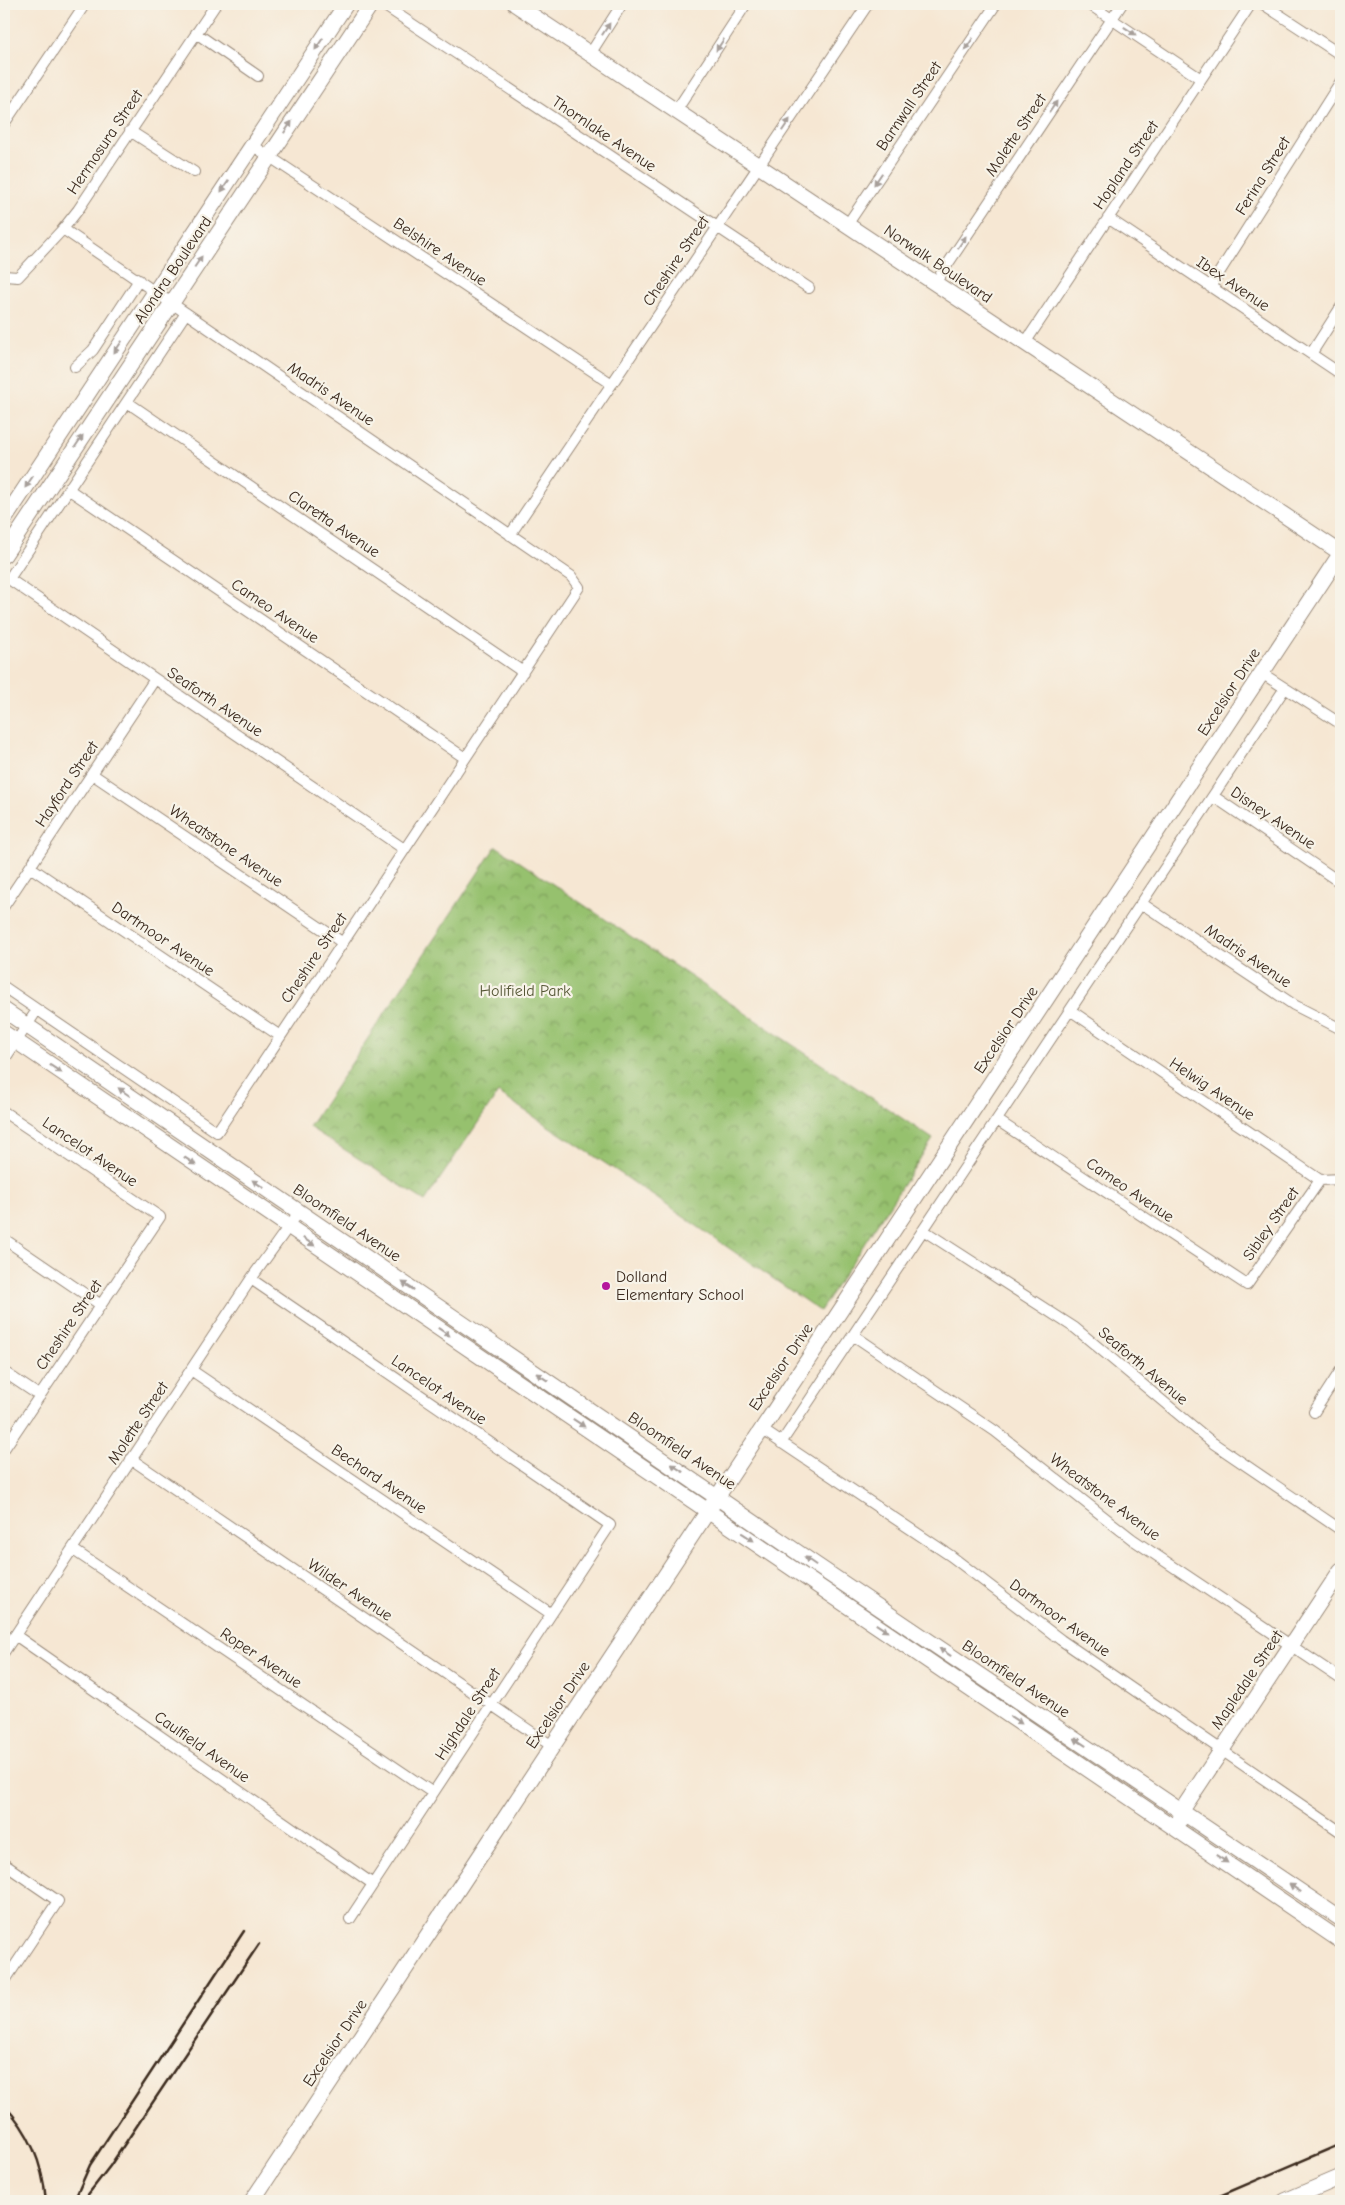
<svg xmlns="http://www.w3.org/2000/svg" width="1345" height="2205" viewBox="0 0 1345 2205" font-family="'Comic Neue',sans-serif">
  <defs>
    <pattern id="park-crowns" width="20" height="18" patternUnits="userSpaceOnUse" patternTransform="scale(1.25)"><rect width="20" height="18" fill="#96c16e"/><path d="M2 6a3 3 0 1 1 6 0M12 15a3 3 0 1 1 6 0" fill="none" stroke="#7c9d5a"/></pattern>
  </defs>
  <rect width="100%" height="100%" fill="#f7f3e8"/>
  <filter id="ink" filterUnits="userSpaceOnUse"><feTurbulence type="fractalNoise" baseFrequency=".02" numOctaves="2"/><feDisplacementMap in="SourceGraphic" scale="10" xChannelSelector="R" yChannelSelector="G"/><feConvolveMatrix kernelMatrix="1 2 1 2 8 2 1 2 1" color-interpolation-filters="sRGB"/></filter>
  <filter id="wash" filterUnits="userSpaceOnUse"><feTurbulence type="fractalNoise" baseFrequency=".0096" numOctaves="4" result="noise"/><feDisplacementMap in="SourceGraphic" scale="20" xChannelSelector="R" yChannelSelector="G"/><feGaussianBlur stdDeviation="1.12" result="paint"/><feColorMatrix in="noise" values="0 0 0 0 0 0 0 0 0 0 0 0 0 0 0 0 0 1.4 0 .05"/><feComposite in="paint" operator="in"/></filter>
  <g filter="url(#wash)">
    <rect width="100%" height="100%" fill="#f6e7d3"/>
    <path fill="url(#park-crowns)" stroke="#687646" d="M 496,846 L 933,1139 L 820,1311 L 620,1173 L 498,1093 L 425,1201 L 309,1127 Z"/>
  </g>
  <g filter="url(#ink)">
    <g fill="none" stroke-linecap="round" stroke-linejoin="round">
      <defs>
        <path id="street" d="M 382,4 L 809,288
          M 1089,4 L 1201,79
          M 1263,4 L 1341,55
          M 196,33 L 258,76
          M 590,54 L 622,4
          M 676,111 L 746,4
          M 4,124 L 85,4
          M 130,131 L 194,172
          M 252,145 L 612,384
          M 1108,218 L 1341,374
          M 847,225 L 996,4
          M 4,276 L 18,277 L 63,229 L 78,210 L 216,4
          M 935,283 L 1122,4
          M 1210,287 L 1341,81
          M 186,313 L 9,579 L 404,849
          M 1025,343 L 1251,4
          M 1311,354 L 1341,307
          M 75,367 L 93,350 L 139,280
          M 127,402 L 523,672
          M 68,489 L 465,758
          M 510,535 L 868,4
          M 1263,674 L 1341,724
          M 92,774 L 343,943
          M 1213,796 L 1341,883
          M 30,867 L 280,1036
          M 1141,903 L 1294,1005 L 1341,1029
          M 4,906 L 155,679
          M 4,987 L 217,1132 L 579,587 L 571,576 L 63,229
          M 1070,1010 L 1320,1180 L 1341,1179
          M 4,1060 L 37,1010
          M 4,1112 L 160,1217 L 4,1449
          M 997,1120 L 1247,1285 L 1320,1180
          M 923,1230 L 1075,1328 L 1213,1443 L 1341,1530
          M 4,1239 L 101,1305
          M 251,1279 L 610,1525 L 350,1919
          M 853,1335 L 995,1431 L 1132,1539 L 1341,1679
          M 191,1370 L 550,1613
          M 4,1372 L 40,1396
          M 1314,1412 L 1341,1370
          M 761,1429 L 951,1556 L 1061,1640 L 1341,1832
          M 781,1443 L 1285,688
          M 131,1459 L 552,1746
          M 72,1549 L 433,1793
          M 15,1635 L 373,1884
          M 4,1652 L 251,1279 L 299,1212
          M 4,1864 L 58,1901 L 4,1982"/>
        <path id="secondary" d="M 515,4 L 1341,553
          M 4,520 L 346,4
          M 4,555 L 371,4
          M 4,1010 L 816,1565 L 1341,1919
          M 4,1033 L 1341,1941
          M 1180,1820 L 1182,1810 L 1341,1570
          M 252,2201 L 1341,553
          M 1285,2201 L 1341,2177"/>
      </defs>
      <use href="#street" stroke="#988878" stroke-width="12"/>
      <use href="#secondary" stroke="#988878" stroke-width="17"/>
      <use href="#street" stroke="#fff" stroke-width="10"/>
      <use href="#secondary" stroke="#fff" stroke-width="15"/>
      <path stroke="#3b2a1e" stroke-width="2.5" d="M 4,2105 C 29,2131 43,2165 46,2201
        M 74,2201 L 90,2165 L 244,1931
        M 83,2201 L 110,2166 L 259,1944
        M 1208,2201 L 1341,2144"/>
    </g>
    <defs><path id="oneway-solid" d="M-6-.8H1V-3.2L6.5 0L1 3.2V.8H-6Z" transform="scale(1.25)"/></defs>
    <g fill="#a79f9a">
      <use href="#oneway-solid" transform="translate(606 29) rotate(-57)"/>
      <use href="#oneway-solid" transform="translate(1130 31) rotate(34)"/>
      <use href="#oneway-solid" transform="translate(319 44) rotate(124)"/>
      <use href="#oneway-solid" transform="translate(969 44) rotate(124)"/>
      <use href="#oneway-solid" transform="translate(720 45) rotate(123)"/>
      <use href="#oneway-solid" transform="translate(1053 107) rotate(-56)"/>
      <use href="#oneway-solid" transform="translate(786 125) rotate(-56)"/>
      <use href="#oneway-solid" transform="translate(288 127) rotate(-56)"/>
      <use href="#oneway-solid" transform="translate(878 179) rotate(124)"/>
      <use href="#oneway-solid" transform="translate(225 186) rotate(124)"/>
      <use href="#oneway-solid" transform="translate(962 242) rotate(-56)"/>
      <use href="#oneway-solid" transform="translate(198 262) rotate(-56)"/>
      <use href="#oneway-solid" transform="translate(118 347) rotate(124)"/>
      <use href="#oneway-solid" transform="translate(79 441) rotate(-56)"/>
      <use href="#oneway-solid" transform="translate(29 482) rotate(124)"/>
      <use href="#oneway-solid" transform="translate(56 1069) rotate(34)"/>
      <use href="#oneway-solid" transform="translate(124 1092) rotate(-145)"/>
      <use href="#oneway-solid" transform="translate(190 1161) rotate(34)"/>
      <use href="#oneway-solid" transform="translate(258 1184) rotate(-146)"/>
      <use href="#oneway-solid" transform="translate(309 1242) rotate(34)"/>
      <use href="#oneway-solid" transform="translate(408 1286) rotate(-146)"/>
      <use href="#oneway-solid" transform="translate(444 1332) rotate(34)"/>
      <use href="#oneway-solid" transform="translate(542 1377) rotate(-146)"/>
      <use href="#oneway-solid" transform="translate(579 1423) rotate(34)"/>
      <use href="#oneway-solid" transform="translate(677 1468) rotate(-146)"/>
      <use href="#oneway-solid" transform="translate(748 1537) rotate(34)"/>
      <use href="#oneway-solid" transform="translate(810 1561) rotate(-145)"/>
      <use href="#oneway-solid" transform="translate(882 1628) rotate(34)"/>
      <use href="#oneway-solid" transform="translate(945 1652) rotate(-146)"/>
      <use href="#oneway-solid" transform="translate(1016 1720) rotate(34)"/>
      <use href="#oneway-solid" transform="translate(1080 1742) rotate(-146)"/>
      <use href="#oneway-solid" transform="translate(1222 1859) rotate(34)"/>
      <use href="#oneway-solid" transform="translate(1295 1888) rotate(-146)"/>
    </g>
  </g>
  <circle fill="#b5179e" stroke="#f7f3e8" stroke-width="2" cx="606" cy="1286" r="5"/>
  <g text-anchor="middle" dominant-baseline="central" stroke-width="4.5" stroke-linejoin="round" paint-order="stroke">
    <g font-size="16" fill="#3b2a1e" stroke="#f7f3e8">
      <text transform="translate(909 106) rotate(-56)">Barnwall Street</text>
      <text transform="translate(604 134) rotate(34)">Thornlake Avenue</text>
      <text transform="translate(1016 135) rotate(-56)">Molette Street</text>
      <text transform="translate(105 142) rotate(-56)">Hermosura Street</text>
      <text transform="translate(1126 165) rotate(-56)">Hopland Street</text>
      <text transform="translate(1263 176) rotate(-58)">Ferina Street</text>
      <text transform="translate(440 252) rotate(34)">Belshire Avenue</text>
      <text transform="translate(676 261) rotate(-56)">Cheshire Street</text>
      <text transform="translate(938 264) rotate(34)">Norwalk Boulevard</text>
      <text transform="translate(173 270) rotate(-56)">Alondra Boulevard</text>
      <text transform="translate(1233 284) rotate(34)">Ibex Avenue</text>
      <text transform="translate(331 394) rotate(34)">Madris Avenue</text>
      <text transform="translate(334 524) rotate(34)">Claretta Avenue</text>
      <text transform="translate(275 611) rotate(34)">Cameo Avenue</text>
      <text transform="translate(1229 692) rotate(-57)">Excelsior Drive</text>
      <text transform="translate(215 702) rotate(34)">Seaforth Avenue</text>
      <text transform="translate(67 784) rotate(-56)">Hayford Street</text>
      <text transform="translate(1273 818) rotate(34)">Disney Avenue</text>
      <text transform="translate(226 846) rotate(34)">Wheatstone Avenue</text>
      <text transform="translate(163 939) rotate(34)">Dartmoor Avenue</text>
      <text transform="translate(1248 956) rotate(34)">Madris Avenue</text>
      <text transform="translate(314 958) rotate(-56)">Cheshire Street</text>
      <text transform="translate(1006 1030) rotate(-56)">Excelsior Drive</text>
      <text transform="translate(1212 1089) rotate(34)">Helwig Avenue</text>
      <text transform="translate(90 1152) rotate(34)">Lancelot Avenue</text>
      <text transform="translate(1130 1190) rotate(34)">Cameo Avenue</text>
      <text transform="translate(347 1223) rotate(34)">Bloomfield Avenue</text>
      <text transform="translate(1271 1224) rotate(-55)">Sibley Street</text>
      <text transform="translate(69 1325) rotate(-56)">Cheshire Street</text>
      <text transform="translate(1143 1366) rotate(40)">Seaforth Avenue</text>
      <text transform="translate(781 1367) rotate(-56)">Excelsior Drive</text>
      <text transform="translate(439 1390) rotate(34)">Lancelot Avenue</text>
      <text transform="translate(138 1423) rotate(-56)">Molette Street</text>
      <text transform="translate(682 1451) rotate(34)">Bloomfield Avenue</text>
      <text transform="translate(379 1479) rotate(34)">Bechard Avenue</text>
      <text transform="translate(1105 1497) rotate(37)">Wheatstone Avenue</text>
      <text transform="translate(350 1590) rotate(34)">Wilder Avenue</text>
      <text transform="translate(1060 1618) rotate(36)">Dartmoor Avenue</text>
      <text transform="translate(261 1658) rotate(34)">Roper Avenue</text>
      <text transform="translate(1016 1679) rotate(34)">Bloomfield Avenue</text>
      <text transform="translate(1247 1680) rotate(-56)">Mapledale Street</text>
      <text transform="translate(558 1705) rotate(-56)">Excelsior Drive</text>
      <text transform="translate(468 1714) rotate(-57)">Highdale Street</text>
      <text transform="translate(202 1747) rotate(35)">Caulfield Avenue</text>
      <text transform="translate(335 2043) rotate(-56)">Excelsior Drive</text>
    </g>
    <g font-size="16" fill="#565736" stroke="#f7f3e8">
      <text x="525" y="991">Holifield Park</text>
    </g>
    <g font-size="16" fill="#3b2a1e" stroke="#f7f3e8" text-anchor="start">
      <text x="616" y="1277">Dolland<tspan x="616" dy="18">Elementary School</tspan></text>
    </g>
  </g>
  <rect width="1345" height="2205" fill="none" stroke="#f7f3e8" stroke-width="20"/>
</svg>
